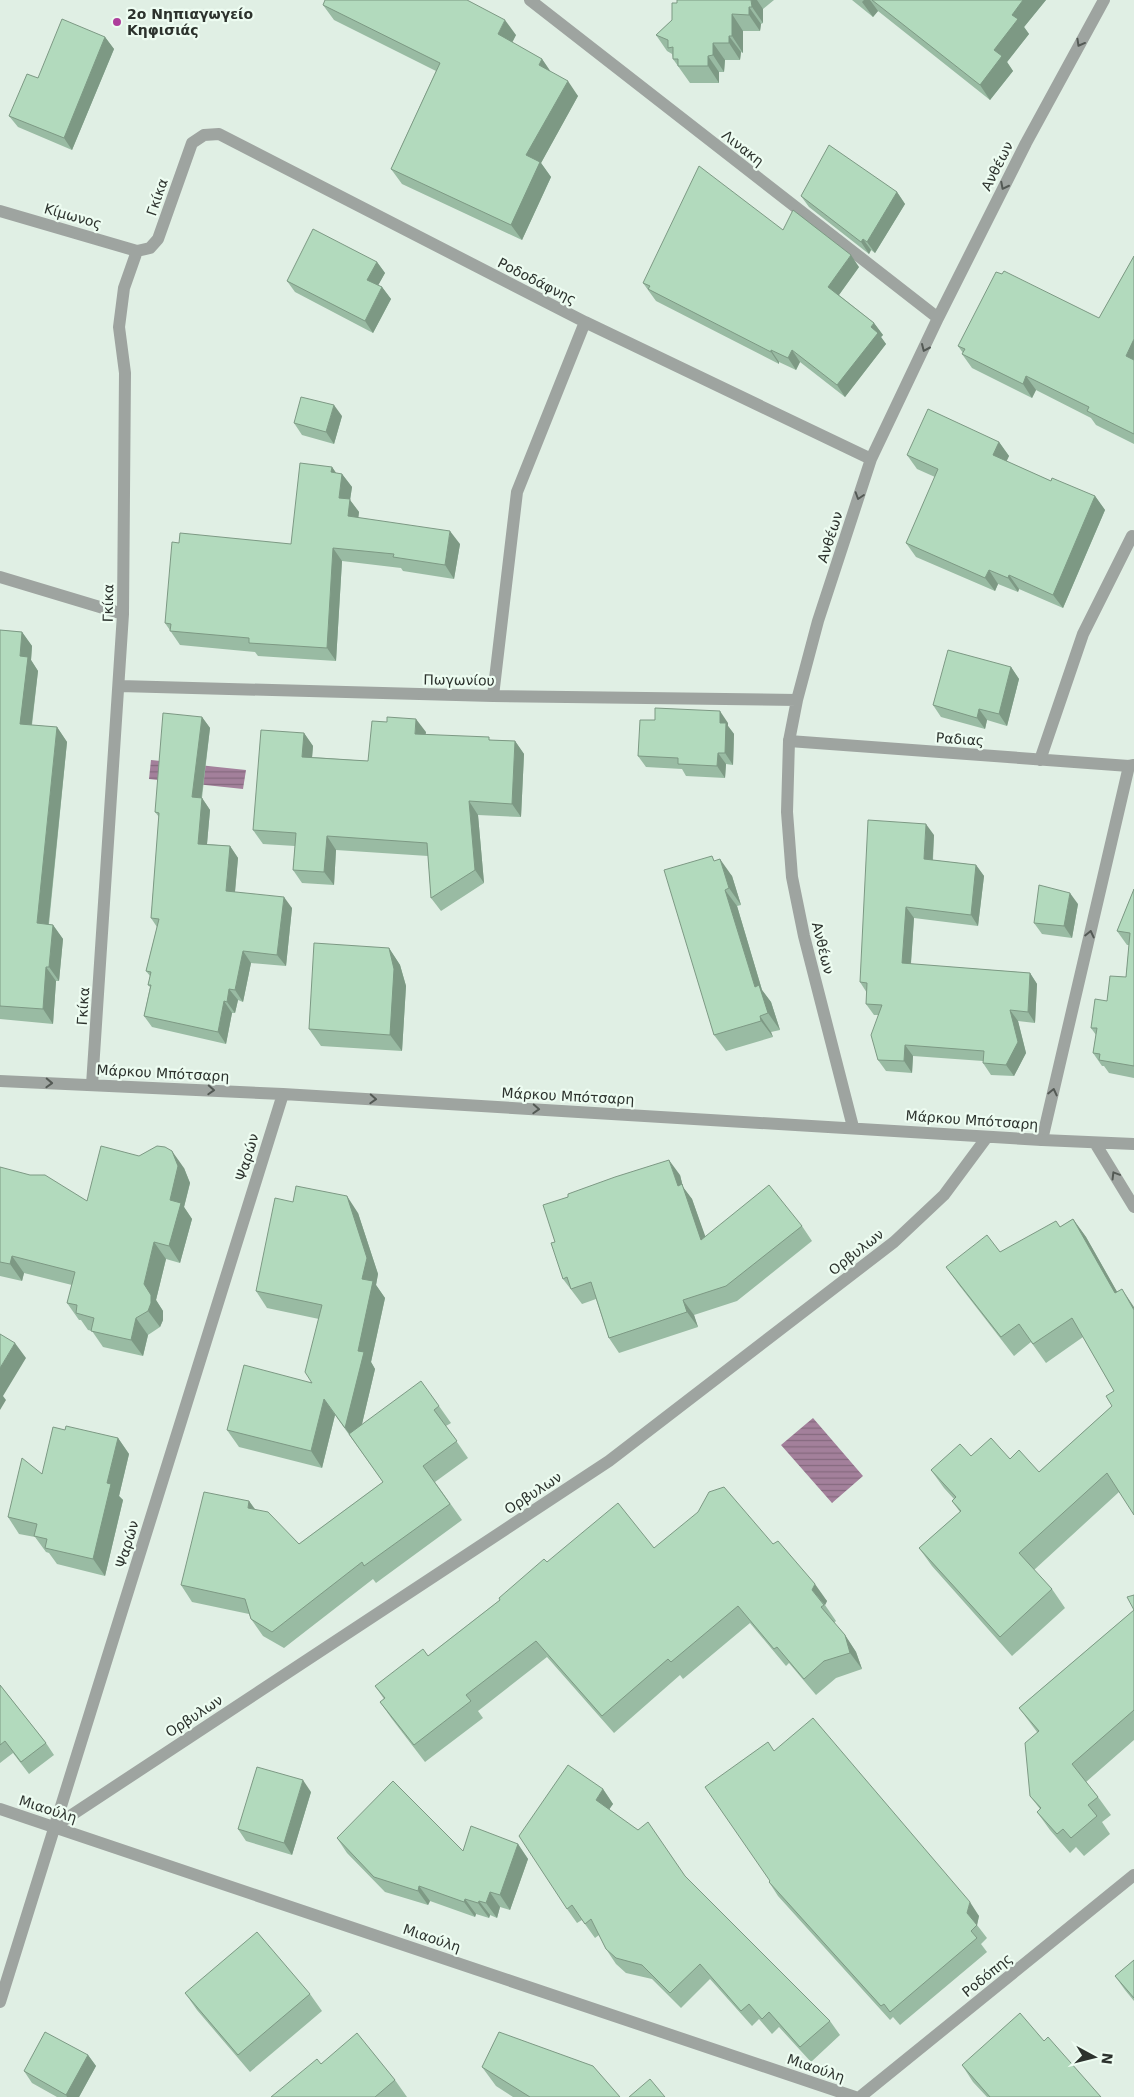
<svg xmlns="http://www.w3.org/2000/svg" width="1134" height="2097" viewBox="0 0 1134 2097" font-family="'DejaVu Sans',sans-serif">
  <defs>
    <pattern id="water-rules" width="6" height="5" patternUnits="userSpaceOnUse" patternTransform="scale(1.25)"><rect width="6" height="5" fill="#a3809b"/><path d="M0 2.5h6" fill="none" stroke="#85697f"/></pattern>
  </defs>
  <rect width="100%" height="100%" fill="#e0efe4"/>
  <path fill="url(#water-rules)" d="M 151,760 L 246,770 L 243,789 L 149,779 Z
    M 813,1418 L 863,1476 L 832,1503 L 781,1445 Z"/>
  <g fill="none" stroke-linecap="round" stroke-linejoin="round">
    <path stroke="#9ea4a0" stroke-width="12" d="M 789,741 L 1129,766
      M 1040,760 L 1083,634 L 1132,536 L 1134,537
      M 1042,1140 L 1129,766 L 1134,765"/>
    <path stroke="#9ea4a0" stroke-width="12" d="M 530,0 L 938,318
      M 0,211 L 137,251 L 150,248 L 158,239 L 192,143 L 204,135 L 219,134 L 585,322 L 871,459
      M 0,577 L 123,614
      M 120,686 L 493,696 L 797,700
      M 493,696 L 517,492 L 585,322
      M 0,1081 L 283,1094 L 1042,1140 L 1134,1144
      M 92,1085 L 123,614 L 125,373 L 119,327 L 124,288 L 137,251
      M 853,1127 L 804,936 L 792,877 L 787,812 L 789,741 L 797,700 L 818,621 L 871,459 L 938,318 L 1026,143 L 1104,0
      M 1095,1143 L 1134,1207
      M 0,1809 L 855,2097
      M 55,1826 L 609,1461 L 894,1242 L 944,1195 L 987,1137
      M 0,2002 L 283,1094
      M 860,2097 L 1134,1875"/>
  </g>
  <path fill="#99bba3" d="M 677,0 L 774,0 L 763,9 L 763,23 L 761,24 L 760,31 L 743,31 L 743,53 L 741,52 L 740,60 L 725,60 L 724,72 L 719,72 L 719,83 L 690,83 L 673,59 L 672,54 L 667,51 L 656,35 L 672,20 L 677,3 Z
    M 852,0 L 1046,0 L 1024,27 L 1029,34 L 1007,62 L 1013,71 L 990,100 L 878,11 L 873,17 Z
    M 323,5 L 516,35 L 512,43 L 542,59 L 550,71 L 578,96 L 541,163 L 551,177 L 522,240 L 402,184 L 391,169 L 436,71 L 334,20 Z
    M 105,37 L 114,49 L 72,150 L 18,127 L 9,116 L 38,78 Z
    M 897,192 L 905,204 L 875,253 L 871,250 L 869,254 L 809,207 L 801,196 Z
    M 783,230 L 859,267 L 839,295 L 874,323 L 883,335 L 881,337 L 886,344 L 845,397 L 800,362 L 796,370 L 779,362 L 779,364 L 656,301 L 643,283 Z
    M 1134,256 L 1134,444 L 1096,425 L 1091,418 L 1036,390 L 1032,398 L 972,368 L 962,354 L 963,353 L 958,346 L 1099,318 Z
    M 377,262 L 385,273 L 378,285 L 382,287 L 391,299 L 373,333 L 295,292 L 287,281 Z
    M 342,416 L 334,444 L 302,435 L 294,423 Z
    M 999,442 L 1009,456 L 1006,461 L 1051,481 L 1095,496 L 1105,510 L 1063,608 L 1019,589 L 1018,592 L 998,584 L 995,591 L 916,557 L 906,543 L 935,477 L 917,469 L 907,455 Z
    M 332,467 L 336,473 L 342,474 L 352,487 L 350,500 L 359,512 L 358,518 L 460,544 L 454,579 L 403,571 L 401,568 L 342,561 L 336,661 L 258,656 L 255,652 L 180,645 L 165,623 L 179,543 L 291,544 Z
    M 0,630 L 22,632 L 32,646 L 31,660 L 38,671 L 32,725 L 57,727 L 67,742 L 49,924 L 53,925 L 63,939 L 59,981 L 56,981 L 53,1024 L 0,1019 Z
    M 1011,667 L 1019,679 L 1007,726 L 987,720 L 985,729 L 941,717 L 933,705 Z
    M 202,717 L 210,728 L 202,798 L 210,810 L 207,844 L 230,846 L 238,858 L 235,892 L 292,908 L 286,966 L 251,963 L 243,1002 L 238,1000 L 235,1013 L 232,1013 L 226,1044 L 152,1027 L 144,1016 L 150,987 L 148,985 L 150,976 L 146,971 L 157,927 L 151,918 L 159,817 L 155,812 Z
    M 655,720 L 728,723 L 728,726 L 734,734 L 733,765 L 726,764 L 725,778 L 686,776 L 682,769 L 646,767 L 638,756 Z
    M 426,732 L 425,734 L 492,740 L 515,741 L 524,754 L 521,817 L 478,815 L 484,883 L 441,911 L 431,898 L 428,856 L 336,850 L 334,885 L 302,883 L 293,870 L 295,846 L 263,844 L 253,830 L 304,733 L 313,746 L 312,757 L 368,761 Z
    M 934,835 L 933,860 L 976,865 L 984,876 L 978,926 L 914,918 L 911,964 L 1030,973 L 1037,984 L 1035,1023 L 1018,1021 L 1026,1053 L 1014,1076 L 991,1075 L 983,1063 L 983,1061 L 913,1056 L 912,1073 L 886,1071 L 878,1060 L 878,1015 L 874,1015 L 866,1004 L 867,993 L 860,982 Z
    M 716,861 L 732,876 L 741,905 L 737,906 L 762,990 L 771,1002 L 780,1030 L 771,1032 L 773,1037 L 726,1051 L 714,1035 Z
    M 1134,889 L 1134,1078 L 1109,1073 L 1104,1066 L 1102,1066 L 1093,1053 L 1096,1035 L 1091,1028 L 1107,1001 L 1126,977 L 1129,945 L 1127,945 L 1117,931 Z
    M 1078,904 L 1072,938 L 1042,934 L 1034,923 Z
    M 389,948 L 400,965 L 406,986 L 402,1051 L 321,1046 L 309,1029 Z
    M 0,1167 L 87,1201 L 184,1168 L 190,1183 L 184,1207 L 192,1219 L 180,1263 L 166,1259 L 156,1300 L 163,1311 L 163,1320 L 160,1327 L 148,1335 L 143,1356 L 103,1347 L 92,1331 L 88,1330 L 81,1320 L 79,1320 L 67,1303 L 72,1285 L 24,1273 L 22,1281 L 0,1276 Z
    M 680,1175 L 683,1187 L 692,1199 L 705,1237 L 802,1226 L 812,1241 L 737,1301 L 694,1315 L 698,1327 L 619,1353 L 609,1338 L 596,1299 L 582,1304 L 563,1279 L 555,1242 Z
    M 293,1202 L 358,1213 L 378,1274 L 376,1285 L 385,1298 L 371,1362 L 375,1369 L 362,1424 L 439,1406 L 451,1423 L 446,1426 L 468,1458 L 435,1482 L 462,1520 L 376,1583 L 373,1579 L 284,1648 L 263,1636 L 251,1619 L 249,1614 L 192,1602 L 181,1585 L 249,1501 L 255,1509 L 299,1544 L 383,1482 L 335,1415 L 322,1468 L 239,1447 L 227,1430 L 312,1383 L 319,1319 L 267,1308 L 256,1291 Z
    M 1073,1219 L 1086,1237 L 1117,1292 L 1119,1492 L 1034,1570 L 1052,1589 L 1065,1608 L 1012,1656 L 932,1566 L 919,1548 L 960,1512 L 952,1501 L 954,1499 L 944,1488 L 931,1470 L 971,1456 L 1010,1459 L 1039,1472 L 1112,1406 L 1114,1391 L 1083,1337 L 1046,1363 L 1031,1342 L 1014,1356 L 959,1285 L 946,1267 L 1000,1252 L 1060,1227 Z
    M 65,1430 L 118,1438 L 129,1454 L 119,1496 L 123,1500 L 105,1576 L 57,1564 L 49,1553 L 46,1552 L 35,1537 L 19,1534 L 8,1517 L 42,1474 Z
    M 773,1544 L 827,1601 L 825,1605 L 836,1621 L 834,1623 L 845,1635 L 856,1652 L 862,1669 L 836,1678 L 816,1695 L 789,1663 L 786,1666 L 750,1623 L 683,1679 L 680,1675 L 614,1733 L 547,1657 L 478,1711 L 483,1718 L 425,1762 L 392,1719 L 380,1702 L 384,1699 L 375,1686 L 428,1656 L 500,1600 L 547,1562 L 654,1548 Z
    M 1134,1610 L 1134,1740 L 1086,1782 L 1098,1797 L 1111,1815 L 1102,1822 L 1110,1834 L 1084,1856 L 1076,1847 L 1070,1853 L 1050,1830 L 1037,1812 L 1040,1809 L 1030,1796 L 1037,1732 L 1019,1708 Z
    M 0,1685 L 46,1743 L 54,1755 L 29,1774 L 13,1753 L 0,1763 Z
    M 774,1751 L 979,1916 L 977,1925 L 987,1938 L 981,1944 L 987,1952 L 900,2025 L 893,2017 L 890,2020 L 778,1896 L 769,1882 L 770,1881 Z
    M 603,1789 L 613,1804 L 609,1809 L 685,1877 L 830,2021 L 840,2035 L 811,2062 L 779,2027 L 772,2034 L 759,2019 L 752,2026 L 710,1979 L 681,2008 L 652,1979 L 626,1973 L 616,1964 L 606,1949 L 599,1935 L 595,1938 L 582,1920 L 577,1923 L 567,1909 Z
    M 311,1792 L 292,1855 L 246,1841 L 238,1829 Z
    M 337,1838 L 463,1851 L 518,1844 L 528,1859 L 510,1910 L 500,1907 L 497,1918 L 490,1915 L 489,1918 L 476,1914 L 475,1917 L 430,1901 L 428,1905 L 385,1892 L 347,1853 Z
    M 1134,1960 L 1134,2001 L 1125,1990 L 1115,1976 Z
    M 185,1993 L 310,1994 L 322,2011 L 250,2072 L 197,2010 Z
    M 1044,2041 L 1101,2097 L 987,2097 L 973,2082 L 962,2065 Z
    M 88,2055 L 96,2066 L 79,2097 L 57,2097 L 32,2083 L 24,2071 Z
    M 321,2064 L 395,2080 L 407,2097 L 271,2097 Z
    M 482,2067 L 620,2097 L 513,2097 L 496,2086 Z"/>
  <path fill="#7d9984" d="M 751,0 L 757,0 L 763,9 L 763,23 L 752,7 Z
    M 864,0 L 870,0 L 878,11 L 873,17 L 862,2 Z
    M 1023,0 L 1046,0 L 1024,27 L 1029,34 L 1007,62 L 1013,71 L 990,100 L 980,85 L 994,50 L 1012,15 Z
    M 749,7 L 761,24 L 760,31 L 749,15 Z
    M 732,14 L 743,31 L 743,53 L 732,36 Z
    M 505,20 L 516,35 L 508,50 L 498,34 Z
    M 729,36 L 741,52 L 740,60 L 729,43 Z
    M 105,37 L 114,49 L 72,150 L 64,138 Z
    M 713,43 L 725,60 L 724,72 L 713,55 Z
    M 708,56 L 719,72 L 719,83 L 708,66 Z
    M 542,59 L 553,75 L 539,65 Z
    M 568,81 L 578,96 L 541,163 L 551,177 L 522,240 L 511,225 L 526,155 Z
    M 897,192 L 905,204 L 875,253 L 867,242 Z
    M 863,239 L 871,250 L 869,254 L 861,242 Z
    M 851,255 L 859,267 L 836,299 L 828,287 Z
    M 377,262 L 385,273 L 375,291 L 367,280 Z
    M 382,287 L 391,299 L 373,333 L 365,321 Z
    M 874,323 L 883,335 L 881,337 L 886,344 L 845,397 L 837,385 L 871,327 Z
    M 1134,339 L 1134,367 L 1126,356 Z
    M 771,350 L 779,362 L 779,364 L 771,352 Z
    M 792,350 L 800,362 L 796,370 L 788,358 Z
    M 1026,376 L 1036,390 L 1032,398 L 1023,384 Z
    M 334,405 L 342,416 L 334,444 L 326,432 Z
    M 999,442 L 1009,456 L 1003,469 L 993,455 Z
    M 332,467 L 341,480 L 331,472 Z
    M 342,474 L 352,487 L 350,500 L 359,512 L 357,529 L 348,516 L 339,498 Z
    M 1095,496 L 1105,510 L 1063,608 L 1053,595 Z
    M 450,531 L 460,544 L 454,579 L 445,565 Z
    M 333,548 L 342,561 L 336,661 L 327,648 Z
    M 989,570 L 998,584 L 995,591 L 985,578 Z
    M 1009,575 L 1019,589 L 1018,592 L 1008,578 Z
    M 22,632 L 32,646 L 31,660 L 38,671 L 30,738 L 20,724 L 20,656 Z
    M 1011,667 L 1019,679 L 1007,726 L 999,714 Z
    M 979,709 L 987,720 L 985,729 L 977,718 Z
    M 720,711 L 728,723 L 728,726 L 734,734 L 733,765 L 725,753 L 720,723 Z
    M 202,717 L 210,728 L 200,809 L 192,797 Z
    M 416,719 L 426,732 L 424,747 L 415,734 Z
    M 57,727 L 67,742 L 47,938 L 37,923 Z
    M 304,733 L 313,746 L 311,770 L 302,757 Z
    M 515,741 L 524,754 L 521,817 L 512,804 Z
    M 718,753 L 726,764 L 725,778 L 717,766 Z
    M 202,798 L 210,810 L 206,855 L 198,844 Z
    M 469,801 L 478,815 L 484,883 L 475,870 Z
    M 926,824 L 934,835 L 932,870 L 924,859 Z
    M 327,836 L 336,850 L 334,885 L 324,872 Z
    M 230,846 L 238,858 L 234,902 L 226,891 Z
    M 720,859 L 732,876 L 741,905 L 729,888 Z
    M 976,865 L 984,876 L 978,926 L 971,915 Z
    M 725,890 L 737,906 L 762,990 L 771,1002 L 780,1030 L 768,1013 L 755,987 Z
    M 1070,893 L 1078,904 L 1072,938 L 1064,926 Z
    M 284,897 L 292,908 L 286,966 L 277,955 Z
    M 906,907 L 914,918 L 910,975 L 902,963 Z
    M 53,925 L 63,939 L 59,981 L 49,967 Z
    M 389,948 L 400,965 L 406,986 L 402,1051 L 390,1035 Z
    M 243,951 L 251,963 L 243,1002 L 235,990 Z
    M 46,967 L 56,981 L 53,1024 L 43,1009 Z
    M 1030,973 L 1037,984 L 1035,1023 L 1028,1012 Z
    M 229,989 L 238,1000 L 235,1013 L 227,1002 Z
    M 224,1001 L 232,1013 L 226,1044 L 218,1032 Z
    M 1010,1010 L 1018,1021 L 1026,1053 L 1014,1076 L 1006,1065 Z
    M 760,1016 L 771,1032 L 773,1037 L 761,1021 Z
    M 905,1045 L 913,1056 L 912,1073 L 904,1061 Z
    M 172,1151 L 184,1168 L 190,1183 L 184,1207 L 192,1219 L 180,1263 L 169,1246 Z
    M 669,1160 L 680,1175 L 683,1187 L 692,1199 L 712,1255 L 701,1240 L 678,1186 Z
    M 347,1196 L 358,1213 L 378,1274 L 376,1285 L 385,1298 L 371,1362 L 375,1369 L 357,1445 L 345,1428 L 358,1351 L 362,1279 Z
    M 1073,1219 L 1086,1237 L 1128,1311 L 1115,1293 Z
    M 154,1242 L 166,1259 L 156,1300 L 163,1311 L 163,1320 L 160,1327 L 148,1311 L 144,1284 Z
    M 12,1256 L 24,1273 L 22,1281 L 10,1264 Z
    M 1122,1289 L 1134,1307 L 1134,1310 Z
    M 683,1300 L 694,1315 L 698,1327 L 687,1312 Z
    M 136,1318 L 148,1335 L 143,1356 L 131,1340 Z
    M 15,1343 L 26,1358 L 3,1396 L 6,1400 L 0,1410 L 0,1368 Z
    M 324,1399 L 335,1415 L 322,1468 L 311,1451 Z
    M 118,1438 L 129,1454 L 119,1496 L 123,1500 L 105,1576 L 93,1559 L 107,1483 Z
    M 249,1501 L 261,1518 L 248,1508 Z
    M 815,1584 L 827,1601 L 825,1605 L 812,1590 Z
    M 845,1635 L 856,1652 L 862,1669 L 850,1653 Z
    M 303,1780 L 311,1792 L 292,1855 L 284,1843 Z
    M 603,1789 L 613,1804 L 606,1814 L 596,1800 Z
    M 518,1844 L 528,1859 L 510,1910 L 500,1895 Z
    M 419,1886 L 430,1901 L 428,1905 L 418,1891 Z
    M 490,1892 L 500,1907 L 497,1918 L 486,1903 Z
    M 465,1899 L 476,1914 L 475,1917 L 464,1902 Z
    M 479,1901 L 490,1915 L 489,1918 L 478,1903 Z
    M 970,1902 L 979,1916 L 977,1925 L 967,1913 Z
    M 88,2055 L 96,2066 L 79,2097 L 67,2097 L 66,2095 Z"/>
  <path fill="#b2dabd" stroke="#7d9984" d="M 325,0 L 467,0 L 505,20 L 498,34 L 542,59 L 539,65 L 568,81 L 526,155 L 540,162 L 511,225 L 391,169 L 440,63 L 323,5 Z
    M 677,0 L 751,0 L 752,7 L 749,7 L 749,15 L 732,14 L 732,36 L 729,36 L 729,43 L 713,43 L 713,55 L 708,56 L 708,66 L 678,66 L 678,59 L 673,59 L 673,47 L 668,48 L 668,40 L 656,35 L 672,20 L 672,3 L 677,3 Z
    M 872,0 L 1023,0 L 1012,15 L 1018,19 L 994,50 L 1002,56 L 980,85 Z
    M 62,19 L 105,37 L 64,138 L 9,116 L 27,74 L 38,78 Z
    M 829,145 L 897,192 L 867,242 L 863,239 L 861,242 L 801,196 Z
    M 699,166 L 783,230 L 793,210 L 851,255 L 828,287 L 874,323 L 871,327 L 878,333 L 837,385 L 792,350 L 788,358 L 771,350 L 771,352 L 648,289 L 650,286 L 643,283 Z
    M 313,229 L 377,262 L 367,280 L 382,287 L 365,321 L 287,281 Z
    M 1134,256 L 1134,339 L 1126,356 L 1134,360 L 1134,434 L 1087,411 L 1089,407 L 1026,376 L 1023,384 L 962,354 L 965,349 L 958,346 L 996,272 L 1002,274 L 1004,271 L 1099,318 Z
    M 301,397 L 334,405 L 326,432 L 294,423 Z
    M 928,409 L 999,442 L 993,455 L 1051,481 L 1052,478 L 1095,496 L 1053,595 L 1009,575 L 1008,578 L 989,570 L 985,578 L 906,543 L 938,469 L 907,455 Z
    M 300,463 L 332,467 L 331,472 L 342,474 L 339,498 L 350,499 L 348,516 L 450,531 L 445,565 L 393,557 L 394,554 L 333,548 L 327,648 L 249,643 L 249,638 L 170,631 L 171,624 L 165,623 L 172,542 L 179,543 L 180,533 L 291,544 Z
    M 0,630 L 22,632 L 20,656 L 28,657 L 20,724 L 57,727 L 37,923 L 53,925 L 49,967 L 46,967 L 43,1009 L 0,1006 Z
    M 948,650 L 1011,667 L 999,714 L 979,709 L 977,718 L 933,705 Z
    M 655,708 L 720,711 L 720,723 L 726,723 L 725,753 L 718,753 L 717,766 L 678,764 L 678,758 L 638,756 L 640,720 L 655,720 Z
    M 163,713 L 202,717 L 192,797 L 202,798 L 198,844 L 230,846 L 226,891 L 284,897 L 277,955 L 243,951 L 235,990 L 229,989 L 227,1002 L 224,1001 L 218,1032 L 144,1016 L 151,985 L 148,985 L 151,972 L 146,971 L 159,919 L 151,918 L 159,813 L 155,812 Z
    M 387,717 L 416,719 L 415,734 L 489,737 L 489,740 L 515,741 L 512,804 L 469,801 L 475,870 L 431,898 L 427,843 L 327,836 L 324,872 L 293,870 L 296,833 L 253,830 L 261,730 L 304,733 L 302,757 L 368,761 L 372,721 L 387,722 Z
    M 868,820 L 926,824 L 924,859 L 976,865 L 971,915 L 906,907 L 902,963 L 1030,973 L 1028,1012 L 1010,1010 L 1018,1042 L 1006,1065 L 983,1063 L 984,1051 L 905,1045 L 904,1061 L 878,1060 L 871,1035 L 882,1005 L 866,1004 L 867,983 L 860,982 Z
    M 712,856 L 714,861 L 720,859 L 729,888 L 725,890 L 755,987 L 759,985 L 768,1013 L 760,1016 L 761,1021 L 714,1035 L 664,870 Z
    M 1039,885 L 1070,893 L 1064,926 L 1034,923 Z
    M 1134,889 L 1134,1066 L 1099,1060 L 1100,1054 L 1093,1053 L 1097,1028 L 1091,1028 L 1095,999 L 1107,1001 L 1110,976 L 1126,977 L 1130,933 L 1117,931 Z
    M 314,943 L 389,948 L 394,969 L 390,1035 L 309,1029 Z
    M 101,1146 L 139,1156 L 157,1146 L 165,1147 L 172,1151 L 178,1166 L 170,1200 L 181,1203 L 169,1246 L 154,1242 L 144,1284 L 151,1295 L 151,1303 L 148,1311 L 136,1318 L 131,1340 L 91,1331 L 94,1318 L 76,1313 L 77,1305 L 67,1303 L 75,1272 L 12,1256 L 10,1264 L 0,1262 L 0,1167 L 30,1175 L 45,1175 L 87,1201 Z
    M 669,1160 L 678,1186 L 682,1184 L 701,1240 L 769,1185 L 802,1226 L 726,1286 L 683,1300 L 687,1312 L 609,1338 L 591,1282 L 571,1289 L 567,1277 L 563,1279 L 551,1243 L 555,1242 L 543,1205 L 568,1197 L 568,1194 L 615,1177 Z
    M 296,1186 L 347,1196 L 367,1258 L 362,1279 L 373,1281 L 358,1351 L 364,1352 L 345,1428 L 324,1399 L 311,1451 L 227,1430 L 244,1365 L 312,1383 L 305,1372 L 322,1305 L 256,1291 L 275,1198 L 293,1202 Z
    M 1073,1219 L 1115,1293 L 1122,1289 L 1134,1310 L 1134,1515 L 1107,1473 L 1019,1553 L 1052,1589 L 1000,1637 L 919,1548 L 961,1511 L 952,1501 L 956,1497 L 931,1470 L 960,1444 L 971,1456 L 991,1438 L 1010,1459 L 1019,1450 L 1039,1472 L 1112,1406 L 1106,1396 L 1114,1391 L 1072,1318 L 1033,1344 L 1019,1324 L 1001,1337 L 946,1267 L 987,1235 L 1000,1252 L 1056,1221 L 1060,1227 Z
    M 0,1334 L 15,1343 L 0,1368 Z
    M 421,1381 L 439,1406 L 434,1410 L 457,1441 L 423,1466 L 450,1504 L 364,1566 L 362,1562 L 272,1632 L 251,1619 L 245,1599 L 181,1585 L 204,1492 L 249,1501 L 248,1508 L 268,1512 L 299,1544 L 383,1482 L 349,1434 Z
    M 66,1426 L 118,1438 L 107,1483 L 111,1484 L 93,1559 L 45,1548 L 47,1539 L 34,1536 L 37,1524 L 8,1517 L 22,1458 L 42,1474 L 53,1427 L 65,1430 Z
    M 724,1487 L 773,1544 L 778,1541 L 815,1584 L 812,1590 L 824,1605 L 821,1607 L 845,1635 L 850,1653 L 824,1661 L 804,1679 L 777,1647 L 774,1649 L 738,1606 L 671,1662 L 668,1659 L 602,1716 L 536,1641 L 466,1695 L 471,1701 L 414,1745 L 380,1702 L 385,1698 L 375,1686 L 423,1649 L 428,1656 L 500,1600 L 499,1598 L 544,1559 L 547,1562 L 618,1503 L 654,1548 L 698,1512 L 709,1492 Z
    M 1134,1595 L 1134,1610 L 1127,1597 Z
    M 1134,1610 L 1134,1710 L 1072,1764 L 1098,1797 L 1088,1805 L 1097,1816 L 1071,1838 L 1063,1829 L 1057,1834 L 1037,1812 L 1041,1808 L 1030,1796 L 1025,1743 L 1039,1731 L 1019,1708 Z
    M 0,1685 L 46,1743 L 21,1762 L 5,1741 L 0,1745 Z
    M 813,1718 L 970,1902 L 967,1913 L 977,1925 L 971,1931 L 977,1938 L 890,2012 L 884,2004 L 881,2006 L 769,1882 L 770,1881 L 705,1787 L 768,1742 L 774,1751 Z
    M 568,1765 L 603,1789 L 596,1800 L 638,1830 L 648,1822 L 685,1876 L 830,2021 L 800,2047 L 769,2012 L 762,2019 L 749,2004 L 741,2011 L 700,1964 L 670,1993 L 642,1965 L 616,1958 L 606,1949 L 591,1919 L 585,1924 L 572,1905 L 567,1909 L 519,1836 Z
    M 257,1767 L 303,1780 L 284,1843 L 238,1829 Z
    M 393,1781 L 463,1851 L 471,1826 L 518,1844 L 500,1895 L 490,1892 L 486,1903 L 479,1901 L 478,1903 L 465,1899 L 464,1902 L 419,1886 L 418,1891 L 374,1877 L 337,1838 Z
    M 257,1932 L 310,1994 L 238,2055 L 185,1993 Z
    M 1134,1960 L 1134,1998 L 1115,1976 Z
    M 1020,2013 L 1044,2041 L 1048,2037 L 1101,2097 L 990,2097 L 962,2065 Z
    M 45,2032 L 88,2055 L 66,2095 L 24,2071 Z
    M 499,2032 L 593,2066 L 620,2097 L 530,2097 L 482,2067 Z
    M 357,2033 L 395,2080 L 375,2097 L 271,2097 L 317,2059 L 321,2064 Z
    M 650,2079 L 665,2097 L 629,2097 Z"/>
  <defs><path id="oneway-chevron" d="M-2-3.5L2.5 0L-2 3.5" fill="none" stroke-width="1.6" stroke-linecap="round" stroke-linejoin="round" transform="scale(1.25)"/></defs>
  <g stroke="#545a55">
    <use href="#oneway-chevron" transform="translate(1080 43) rotate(119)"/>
    <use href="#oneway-chevron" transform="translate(1004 186) rotate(117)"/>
    <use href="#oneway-chevron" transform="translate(925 348) rotate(114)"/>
    <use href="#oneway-chevron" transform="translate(859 496) rotate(108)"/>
    <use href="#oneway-chevron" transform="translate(1090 934) rotate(-77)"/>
    <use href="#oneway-chevron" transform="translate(49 1083) rotate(2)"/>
    <use href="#oneway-chevron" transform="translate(211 1090) rotate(3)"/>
    <use href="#oneway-chevron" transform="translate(1053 1092) rotate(-77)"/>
    <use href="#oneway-chevron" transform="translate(373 1099) rotate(3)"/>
    <use href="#oneway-chevron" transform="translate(536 1109) rotate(3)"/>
    <use href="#oneway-chevron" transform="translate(1115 1175) rotate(-121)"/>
  </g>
  <circle fill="#ae3e9b" stroke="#edfcf1" stroke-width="2" cx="117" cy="22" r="5"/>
  <g text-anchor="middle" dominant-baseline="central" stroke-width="4.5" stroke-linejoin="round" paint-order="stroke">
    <g font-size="14" font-weight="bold" fill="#2c322d" stroke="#edfcf1" text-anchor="start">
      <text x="127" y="14">2ο Νηπιαγωγείο<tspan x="127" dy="16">Κηφισιάς</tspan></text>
    </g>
    <g font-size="14" fill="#2c322d" stroke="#edfcf1">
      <text transform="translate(743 148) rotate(38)">Λινακη</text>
      <text transform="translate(997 166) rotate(-63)">Ανθέων</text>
      <text transform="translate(157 197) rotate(-71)">Γκίκα</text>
      <text transform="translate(73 216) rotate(16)">Κίμωνος</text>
      <text transform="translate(537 281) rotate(27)">Ροδοδάφνης</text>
      <text transform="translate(830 537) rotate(-72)">Ανθέων</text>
      <text transform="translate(108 603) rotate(-89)">Γκίκα</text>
      <text transform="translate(459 680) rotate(1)">Πωγωνίου</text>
      <text transform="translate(960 739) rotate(4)">Ραδιας</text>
      <text transform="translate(823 948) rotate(76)">Ανθέων</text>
      <text transform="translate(83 1006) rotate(-86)">Γκίκα</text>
      <text transform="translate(163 1073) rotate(3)">Μάρκου Μπότσαρη</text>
      <text transform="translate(568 1096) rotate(3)">Μάρκου Μπότσαρη</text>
      <text transform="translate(972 1120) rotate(4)">Μάρκου Μπότσαρη</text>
      <text transform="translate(247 1157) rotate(-73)">Ψαρών</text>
      <text transform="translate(856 1252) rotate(-38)">Ορβυλων</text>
      <text transform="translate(533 1493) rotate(-33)">Ορβυλων</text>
      <text transform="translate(127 1544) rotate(-73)">Ψαρών</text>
      <text transform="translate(194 1716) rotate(-33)">Ορβυλων</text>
      <text transform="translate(48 1809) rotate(18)">Μιαούλη</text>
      <text transform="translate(432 1938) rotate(19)">Μιαούλη</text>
      <text transform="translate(987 1975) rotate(-39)">Ροδόπης</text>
      <text transform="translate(816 2068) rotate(19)">Μιαούλη</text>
    </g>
  </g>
  <g transform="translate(1094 2057) rotate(97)" stroke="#edfcf1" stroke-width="4" paint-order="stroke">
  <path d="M0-4L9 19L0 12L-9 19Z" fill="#2c322d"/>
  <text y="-8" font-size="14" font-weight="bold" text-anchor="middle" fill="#2c322d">N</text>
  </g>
</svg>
